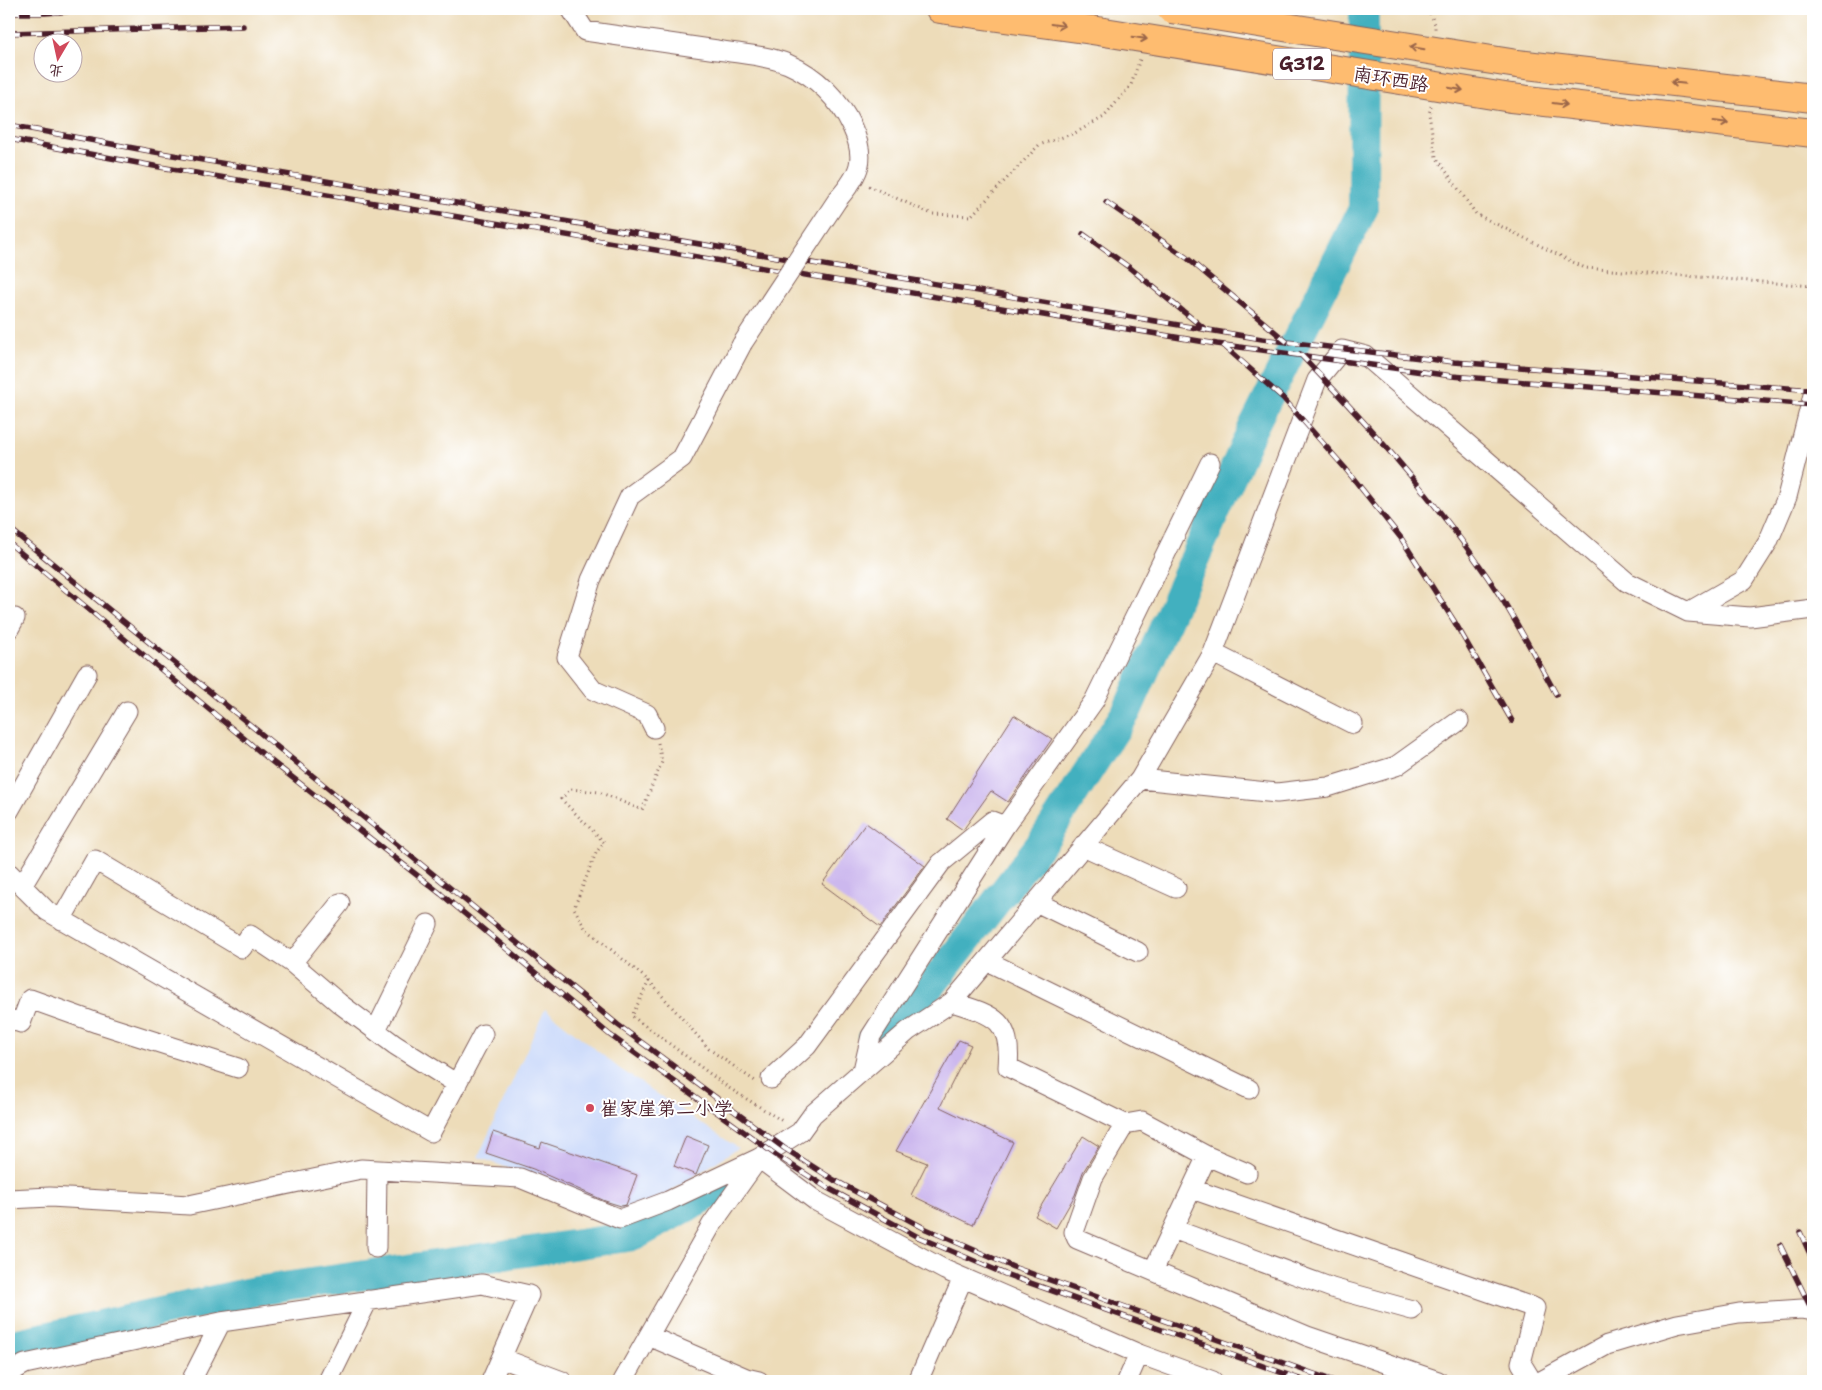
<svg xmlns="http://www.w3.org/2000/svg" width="1822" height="1390" viewBox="0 0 1822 1390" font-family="'Shantell Sans','LXGW WenKai TC',sans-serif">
  <rect width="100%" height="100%" fill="#fff"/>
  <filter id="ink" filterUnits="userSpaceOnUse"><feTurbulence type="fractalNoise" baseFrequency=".02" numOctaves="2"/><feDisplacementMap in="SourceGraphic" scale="10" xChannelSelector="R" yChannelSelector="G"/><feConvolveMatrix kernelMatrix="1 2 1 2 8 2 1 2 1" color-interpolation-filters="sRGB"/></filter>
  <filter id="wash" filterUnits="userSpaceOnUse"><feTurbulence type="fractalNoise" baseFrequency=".0096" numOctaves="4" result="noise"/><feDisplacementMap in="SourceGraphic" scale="20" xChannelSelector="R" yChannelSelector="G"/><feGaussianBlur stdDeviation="1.12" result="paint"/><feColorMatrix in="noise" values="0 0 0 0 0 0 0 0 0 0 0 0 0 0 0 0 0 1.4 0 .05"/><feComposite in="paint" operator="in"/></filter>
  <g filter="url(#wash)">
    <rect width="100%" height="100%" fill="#eddcb9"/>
    <path fill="#cddbfa" d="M 545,1009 L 620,1069 L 738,1148 L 665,1195 L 630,1213 L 478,1157 Z"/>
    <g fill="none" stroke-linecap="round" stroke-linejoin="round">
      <path stroke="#42b0bf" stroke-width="30" d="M 873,1039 L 931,986 L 1043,841 L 1127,711 L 1253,427 L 1363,209 L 1364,9
        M 9,1345 L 256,1291 L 634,1236 L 720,1189"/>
    </g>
    <g id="blocks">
      <path fill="#ccb8ee" d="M 1014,715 L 1052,739 L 1008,802 L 991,791 L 963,830 L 947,819 Z
        M 866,823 L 925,866 L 880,927 L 822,884 Z
        M 959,1040 L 971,1045 L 940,1107 L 1013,1142 L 973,1225 L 911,1195 L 927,1163 L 896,1151 Z
        M 493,1132 L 540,1148 L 542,1142 L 637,1175 L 626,1205 L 621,1206 L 605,1201 L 533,1169 L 486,1153 Z
        M 686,1136 L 708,1145 L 696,1175 L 674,1166 Z
        M 1083,1136 L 1099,1146 L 1083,1172 L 1075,1195 L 1056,1228 L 1035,1216 Z"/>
    </g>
  </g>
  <g filter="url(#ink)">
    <use href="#blocks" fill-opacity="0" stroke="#83615d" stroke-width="1"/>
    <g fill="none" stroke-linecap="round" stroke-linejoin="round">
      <defs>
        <path id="minor" d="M 571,9 L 585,31 C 629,37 673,44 717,50 C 740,54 766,55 788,64 C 816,76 839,99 852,127 C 867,159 860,174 838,199
          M 1688,612 L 1744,580 L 1768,542 L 1787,497 L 1813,395
          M 9,629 L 15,618
          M 1213,653 L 1353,724
          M 654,728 L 647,714 L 593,690 L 567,657 L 591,580 L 630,496 L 682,458 L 742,344
          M 1140,779 L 1277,793 L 1328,787 L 1396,766 L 1459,721
          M 9,811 L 87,674
          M 1083,846 L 1176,888
          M 9,873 L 47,911 L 431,1132 L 483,1034
          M 22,886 L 127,711
          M 1036,902 L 1138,952
          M 61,920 L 95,860 L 242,948 L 250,935 L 292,963 L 339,1003 L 395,1045 L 457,1084
          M 987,961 L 1249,1089
          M 292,963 L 340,903
          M 952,1002 C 993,1015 1012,1019 1008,1067 L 1125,1124 L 1093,1178 L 1074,1232 L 1077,1239 L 1307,1336 L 1438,1381
          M 9,1019 L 21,1023 L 30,999 L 97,1023 L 238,1068
          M 376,1030 L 428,924
          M 863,1070 L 871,1036 L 1005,826 L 1094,701 L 1210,463
          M 771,1079 L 807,1046 L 941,863 L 992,821 L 1005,826
          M 1125,1124 L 1142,1121 L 1207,1156 L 1247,1173
          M 1192,1189 L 1535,1308 L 1521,1363 L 1532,1381
          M 9,1199 L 50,1197 L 189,1205 L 361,1169 L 520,1178 L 620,1219 L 668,1201 L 759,1158 L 816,1201 L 945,1270 L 1139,1354 L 1213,1381
          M 1173,1229 L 1332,1288 L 1412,1310
          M 376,1248 L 377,1170
          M 1153,1271 L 1207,1156
          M 649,1336 L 746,1378 L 759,1381
          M 501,1358 L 562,1381
          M 9,1373 L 25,1364 L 221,1322 L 482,1284 L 529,1295 L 491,1381
          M 191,1381 L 221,1322
          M 328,1381 L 368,1300
          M 623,1381 L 712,1224 L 759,1158 L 800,1132 L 813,1114 L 908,1031 L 952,1002 L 1140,779 L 1213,653 L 1317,380 L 1342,350 L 1366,356 L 1627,582 L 1688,612 L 1750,617 L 1813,609
          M 918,1381 L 963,1278
          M 1127,1381 L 1139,1354
          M 1541,1381 L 1607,1345 L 1677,1324 L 1739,1313 L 1802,1309 L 1813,1311"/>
        <path id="highway" d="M 940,9 L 1092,30
          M 1517,64 L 1813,98
          M 1511,98 L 1813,133"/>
      </defs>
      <use href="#minor" stroke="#83615d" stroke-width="21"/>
      <use href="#highway" stroke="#83615d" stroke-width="30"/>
      <path stroke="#83615d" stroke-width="3" stroke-dasharray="1 4" stroke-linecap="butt" d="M 1428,9 L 1435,24 L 1435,30
        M 1431,106 L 1429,114 L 1436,157 L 1476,214 L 1585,268 L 1813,286
        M 869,186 L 932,214 L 971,216 L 1039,145 L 1075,133 L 1104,117 L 1131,85 L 1140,59
        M 658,743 L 662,762 L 642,810 L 599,792 L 571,789 L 561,799 L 604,842 L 596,853 L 574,908 L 585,928 L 649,981 L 709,1049 L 755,1081
        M 649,981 L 632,1016 L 729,1088 L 784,1122"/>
      <use href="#minor" stroke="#fff" stroke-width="19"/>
      <use href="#highway" stroke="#febc70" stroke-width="28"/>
      <defs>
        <path id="rail" d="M 9,13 L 45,13 L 101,9
          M 9,33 L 243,26
          M 9,125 L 155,152 L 1262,339 L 1454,362 L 1813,390
          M 9,139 L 154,166 L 1217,344 L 1452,376 L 1813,405
          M 1106,202 L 1187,258 L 1287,342
          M 1083,234 L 1130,268 L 1206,330
          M 1223,345 L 1283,398 L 1345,468 L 1401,538 L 1454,621 L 1512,721
          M 1300,354 C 1374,431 1446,511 1504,602 C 1522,632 1539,663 1556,694
          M 9,528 L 618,1025 L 784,1148 L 834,1180 L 926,1229 L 1013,1267 L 1334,1381
          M 9,543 L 270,760 L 441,894 L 610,1035 L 776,1155 L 826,1187 L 918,1237 L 1005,1274 L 1305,1381
          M 1800,1232 L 1813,1261
          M 1780,1245 L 1813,1312"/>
      </defs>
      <use href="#rail" stroke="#4a1f2b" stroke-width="5.5"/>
      <use href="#rail" stroke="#fff" stroke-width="4" stroke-dasharray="11" stroke-linecap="butt"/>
      <defs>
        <path id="minor-bridge" d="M 742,344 L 838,199"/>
        <path id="highway-bridge" d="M 1171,9 L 1517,64
          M 1092,30 L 1511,98"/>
      </defs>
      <use href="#minor-bridge" stroke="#83615d" stroke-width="21" stroke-linecap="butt"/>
      <use href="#highway-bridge" stroke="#83615d" stroke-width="30" stroke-linecap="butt"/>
      <use href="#minor-bridge" stroke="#fff" stroke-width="19"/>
      <use href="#highway-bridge" stroke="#febc70" stroke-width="28"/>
    </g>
    <defs><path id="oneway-shaft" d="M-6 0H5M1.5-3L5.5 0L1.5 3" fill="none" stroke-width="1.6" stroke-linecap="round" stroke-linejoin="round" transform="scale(1.25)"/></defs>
    <g stroke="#9b664a">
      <use href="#oneway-shaft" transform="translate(1058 25) rotate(8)"/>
      <use href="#oneway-shaft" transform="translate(1140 38) rotate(9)"/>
      <use href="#oneway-shaft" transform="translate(1417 48) rotate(-171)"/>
      <use href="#oneway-shaft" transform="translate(1678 83) rotate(-174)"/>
      <use href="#oneway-shaft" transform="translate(1456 89) rotate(9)"/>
      <use href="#oneway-shaft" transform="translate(1560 104) rotate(7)"/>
      <use href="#oneway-shaft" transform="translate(1721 122) rotate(7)"/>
    </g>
  </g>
  <circle fill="#d1495b" stroke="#fff" stroke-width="2" cx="590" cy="1108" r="5"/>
  <g text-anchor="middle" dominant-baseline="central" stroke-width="4" stroke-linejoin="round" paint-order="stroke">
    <rect fill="#fff" stroke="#80626b" stroke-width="1" x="1273" y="48.5" width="58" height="31" rx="4"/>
    <g font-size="18" font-weight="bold" fill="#4a1f2b">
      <text x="1302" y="64">G312</text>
    </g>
    <g font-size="19" fill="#4a1f2b" stroke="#fff">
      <text transform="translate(1391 79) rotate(9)">南环西路</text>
    </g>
    <g font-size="19" fill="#4a1f2b" stroke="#fff" text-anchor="start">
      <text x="600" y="1108">崔家崖第二小学</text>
    </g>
  </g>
  <rect width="1822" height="1390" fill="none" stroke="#fff" stroke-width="30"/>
  <g transform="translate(58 58) rotate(189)"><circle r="24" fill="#ffffff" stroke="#b7a5aa"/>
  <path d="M0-4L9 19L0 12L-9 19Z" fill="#d1495b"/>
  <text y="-8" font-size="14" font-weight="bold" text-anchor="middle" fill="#4a1f2b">北</text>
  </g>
</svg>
